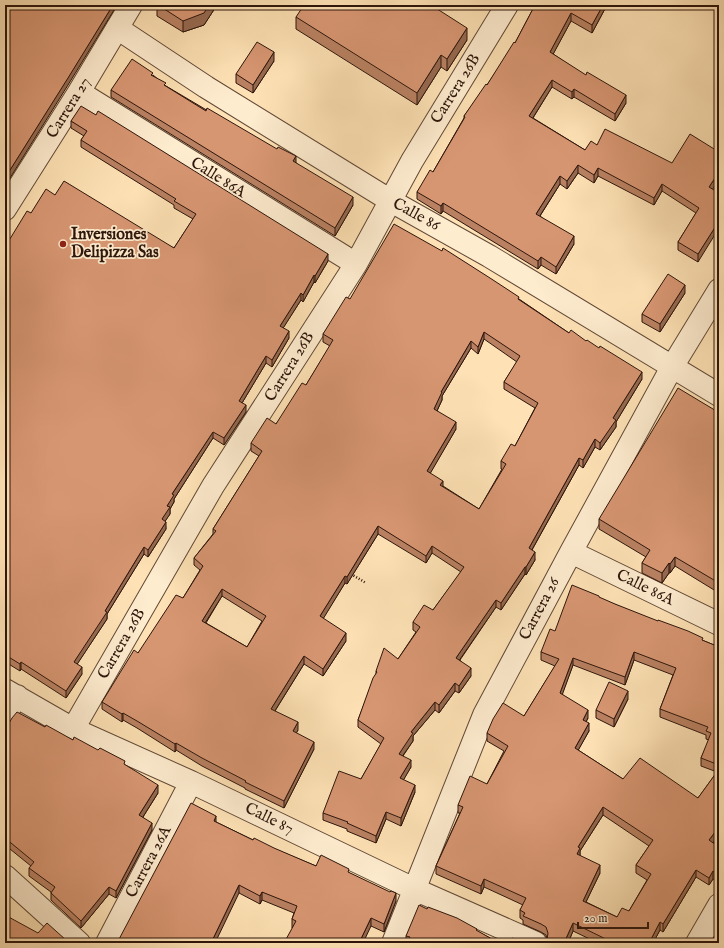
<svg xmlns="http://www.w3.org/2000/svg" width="724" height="948" viewBox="0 0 724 948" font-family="'IM FELL English',serif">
  <rect width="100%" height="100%" fill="#fee2b5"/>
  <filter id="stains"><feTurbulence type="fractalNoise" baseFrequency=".005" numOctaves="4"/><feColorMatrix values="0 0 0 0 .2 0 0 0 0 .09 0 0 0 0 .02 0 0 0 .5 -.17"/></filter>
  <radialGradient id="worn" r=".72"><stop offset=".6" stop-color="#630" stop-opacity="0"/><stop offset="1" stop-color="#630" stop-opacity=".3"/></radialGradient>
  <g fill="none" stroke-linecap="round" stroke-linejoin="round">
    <defs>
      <path id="minor" d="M 117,28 L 206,87 L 391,201 L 489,256 L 719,395
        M 79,92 L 356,264
        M 5,209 L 79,92 L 131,5
        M 571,552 L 719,624
        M 5,690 L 73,729 L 191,782 L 414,889 L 536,943
        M 5,715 L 17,696
        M 73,729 L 213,486 L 356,264 L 412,161 L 507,5
        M 5,876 L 79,943
        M 107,943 L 191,782
        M 393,943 L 484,715 L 571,552 L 672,367 L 719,290
        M 697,943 L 719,905"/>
    </defs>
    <use href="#minor" stroke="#614836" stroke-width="24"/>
    <path stroke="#2d150b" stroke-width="2.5" stroke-dasharray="1 2" stroke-linecap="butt" d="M 351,574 L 366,583"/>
    <use href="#minor" stroke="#feeccf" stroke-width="22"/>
  </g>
  <path fill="#b98162" stroke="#2d150b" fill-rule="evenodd" d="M 157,5 L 217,5 L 204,25 L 183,32 L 157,16 Z
    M 535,5 L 607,5 L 592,33 L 571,21 L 553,54 L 626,103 L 615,121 L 574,97 L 572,99 L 552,87 L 533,118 L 585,150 L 597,145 L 713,189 L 698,262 L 678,250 L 678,242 L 696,213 L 662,191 L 654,205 L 598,176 L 594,183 L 578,173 L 567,189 L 560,184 L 540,216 L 574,244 L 556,274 L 541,265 L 538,269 L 443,211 L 441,214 L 417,199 L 417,192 L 433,172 L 464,118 L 464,116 L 487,85 L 515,43 Z
    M 296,17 L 467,40 L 447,71 L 441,67 L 417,105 L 296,29 Z
    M 274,61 L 253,93 L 236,83 L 236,74 Z
    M 153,75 L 166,86 L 296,163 L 353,205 L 335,236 L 111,97 L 111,90 Z
    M 71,121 L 328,261 L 315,283 L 314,282 L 303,302 L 301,300 L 283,328 L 289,338 L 272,367 L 266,363 L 242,403 L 246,412 L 224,445 L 213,438 L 174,499 L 174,502 L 170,509 L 170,514 L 165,521 L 166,529 L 148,557 L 144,554 L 107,614 L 107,619 L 77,664 L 82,674 L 66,698 L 21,669 L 20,671 L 7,663 L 6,664 L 5,664 L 5,247 L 31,213 L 55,195 L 174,248 L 193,219 L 174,208 L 174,205 L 81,147 L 81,140 L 84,136 L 71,128 Z
    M 685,293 L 660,332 L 642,322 L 642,314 Z
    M 350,299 L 519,299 L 569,333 L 642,379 L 616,422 L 616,427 L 600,450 L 595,447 L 583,468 L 579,465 L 532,550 L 535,560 L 526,575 L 525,574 L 501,610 L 496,607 L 460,660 L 471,676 L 459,693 L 455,691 L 439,713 L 435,710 L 413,736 L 413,741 L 403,756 L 411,767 L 403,780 L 415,792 L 401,826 L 386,819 L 376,843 L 347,831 L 347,829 L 323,820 L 323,813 L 361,779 L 381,744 L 358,727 L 358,720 L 376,674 L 376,671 L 398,659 L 416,632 L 413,630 L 413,622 L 433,610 L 461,572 L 432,553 L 426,563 L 378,534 L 347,584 L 345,583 L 323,618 L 346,641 L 323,676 L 304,664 L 275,711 L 298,730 L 296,733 L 314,749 L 284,808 L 245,789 L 245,788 L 202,766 L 176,750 L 175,752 L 137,728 L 123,720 L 122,722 L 102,709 L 102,702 L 138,653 L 183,598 L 200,570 L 194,565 L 194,558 L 213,534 L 213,529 L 259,456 L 251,451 L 251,443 L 276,424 L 306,385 L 330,346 L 323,342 L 323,334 ZM 484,339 L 517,362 L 504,382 L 504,389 L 535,408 L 515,446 L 501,461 L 501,469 L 502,469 L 479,509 L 443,486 L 430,473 L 456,429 L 437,411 L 442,400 L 442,396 L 471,348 L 478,354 ZM 222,596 L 262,621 L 247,647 L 206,623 Z
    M 718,416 L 719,417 L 719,593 L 675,566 L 670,573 L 669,573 L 662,583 L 642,573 L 642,563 L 646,557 L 599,529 L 599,519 Z
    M 599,598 L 719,647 L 719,835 L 713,843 L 719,847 L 719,882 L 713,879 L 709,885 L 696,877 L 663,932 L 660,930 L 653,943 L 598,943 L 573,931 L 568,943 L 545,943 L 547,940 L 547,939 L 546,935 L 541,932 L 523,924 L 523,920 L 520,918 L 520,910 L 523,905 L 484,887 L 481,894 L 436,874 L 436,866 L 460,813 L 458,813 L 458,805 L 487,784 L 504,751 L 487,741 L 487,733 L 524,716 L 555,666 L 541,660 L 541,652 L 555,631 ZM 634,660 L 673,675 L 660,709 L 660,717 L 706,735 L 706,739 L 709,740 L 701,758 L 701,766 L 717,772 L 698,798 L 623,779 L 578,750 L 589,731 L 586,722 L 588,718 L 562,694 L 573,665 L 625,685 ZM 603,815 L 649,846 L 636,865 L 636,873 L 647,880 L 629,911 L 617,917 L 586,902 L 600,873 L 580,856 L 580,851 Z
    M 628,699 L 614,727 L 596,718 L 596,710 Z
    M 45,727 L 73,740 L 125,765 L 158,793 L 143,817 L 152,830 L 116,898 L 109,894 L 81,928 L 51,900 L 51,892 L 29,876 L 29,868 L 31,866 L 5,845 L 5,730 Z
    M 216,822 L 253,840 L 316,866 L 349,873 L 396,901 L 384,932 L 371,926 L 293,928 L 292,928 L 292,919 L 294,913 L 262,900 L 260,904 L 239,893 Z
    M 427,909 L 477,931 L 499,943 L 406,943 L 406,936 Z"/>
  <path fill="#966950" stroke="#2d150b" d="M 113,5 L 117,5 L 68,85 L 5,186 L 5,178 Z
    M 209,5 L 217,5 L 204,25 L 183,32 L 183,21 Z
    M 603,5 L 607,5 L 592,33 L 592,25 Z
    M 571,13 L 571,21 L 550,60 L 550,52 Z
    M 467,28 L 467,40 L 447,71 L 447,59 Z
    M 274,52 L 274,61 L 253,93 L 253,85 Z
    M 441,55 L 441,67 L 417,105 L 417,93 Z
    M 552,80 L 552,87 L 529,124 L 529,116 Z
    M 574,89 L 574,97 L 572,99 L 572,92 Z
    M 626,95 L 626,103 L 615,121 L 615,114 Z
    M 296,156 L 296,164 L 293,161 Z
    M 578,165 L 578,173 L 567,189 L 567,181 Z
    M 598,168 L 598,176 L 594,183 L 594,175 Z
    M 719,172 L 719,179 L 709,195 L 709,187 Z
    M 560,176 L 560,184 L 536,222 L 536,214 Z
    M 662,184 L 662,191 L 654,205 L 654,198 Z
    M 353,197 L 353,205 L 335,236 L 335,228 Z
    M 443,203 L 443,211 L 441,214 L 441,206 Z
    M 719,221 L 719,228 L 698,262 L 698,254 Z
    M 574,236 L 574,244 L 556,274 L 556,267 Z
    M 328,254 L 328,261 L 315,283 L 315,276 Z
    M 541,257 L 541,265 L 538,269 L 538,261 Z
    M 314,275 L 314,282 L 303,302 L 303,295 Z
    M 685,285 L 685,293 L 660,332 L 660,324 Z
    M 301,293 L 301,300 L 280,333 L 280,326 Z
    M 289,331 L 289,338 L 272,367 L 272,360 Z
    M 484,332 L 484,339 L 478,354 L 478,347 Z
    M 471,341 L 471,348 L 442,396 L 442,400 L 434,417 L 434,409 L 441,392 Z
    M 266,356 L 266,363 L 239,408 L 239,401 Z
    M 642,372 L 642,379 L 616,422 L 616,427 L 600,450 L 600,443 L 613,418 Z
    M 246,405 L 246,412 L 224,445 L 224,438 Z
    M 456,422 L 456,429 L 427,479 L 427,471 Z
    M 213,432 L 213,438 L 174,499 L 174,502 L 170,509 L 170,514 L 162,526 L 162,519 L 172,494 Z
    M 595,439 L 595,447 L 583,468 L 583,460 Z
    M 579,458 L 579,465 L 529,555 L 529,548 Z
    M 443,481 L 443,488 L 440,485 Z
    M 166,522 L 166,529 L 148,557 L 148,550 Z
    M 378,526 L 378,534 L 347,584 L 347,577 Z
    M 432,546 L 432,553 L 426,563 L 426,556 Z
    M 144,547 L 144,554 L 107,614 L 107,619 L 74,669 L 74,662 Z
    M 535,552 L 535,560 L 526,575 L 526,567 Z
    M 675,557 L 675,566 L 670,573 L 670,564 Z
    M 669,563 L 669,573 L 662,583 L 662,573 Z
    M 525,567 L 525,574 L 501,610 L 501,603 Z
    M 345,576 L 345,583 L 320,624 L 320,616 Z
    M 222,589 L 222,596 L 202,628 L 202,621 Z
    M 496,600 L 496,607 L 456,665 L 456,658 Z
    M 346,633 L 346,641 L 323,676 L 323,669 Z
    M 634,652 L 634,660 L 625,685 L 625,677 Z
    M 7,656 L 7,663 L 6,664 L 6,658 Z
    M 304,656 L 304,664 L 271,717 L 271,709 Z
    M 573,658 L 573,665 L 560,701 L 560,693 Z
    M 21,662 L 21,669 L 20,671 L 20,664 Z
    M 82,667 L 82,674 L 66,698 L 66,691 Z
    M 471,668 L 471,676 L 459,693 L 459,686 Z
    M 455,683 L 455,691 L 439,713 L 439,705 Z
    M 628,691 L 628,699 L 614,727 L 614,719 Z
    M 435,702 L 435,710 L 413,736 L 413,741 L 399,761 L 399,754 L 411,732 Z
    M 588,710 L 588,718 L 583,727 L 583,720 Z
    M 123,713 L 123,720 L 122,722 L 122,714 Z
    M 298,722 L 298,730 L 293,739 L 293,731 Z
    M 589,723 L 589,731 L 575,756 L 575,748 Z
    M 314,742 L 314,749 L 284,808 L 284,801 Z
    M 176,743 L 176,750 L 175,752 L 175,744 Z
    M 411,760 L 411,767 L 400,786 L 400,778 Z
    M 158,785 L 158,793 L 139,823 L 139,815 Z
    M 415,785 L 415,792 L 401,826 L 401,818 Z
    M 603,807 L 603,815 L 580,851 L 580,856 L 577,862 L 578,847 Z
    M 386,812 L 386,819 L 376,843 L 376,836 Z
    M 216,816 L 216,824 L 214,821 Z
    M 152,823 L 152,830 L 116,898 L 116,891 Z
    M 719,827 L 719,835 L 709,848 L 709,840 Z
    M 600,865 L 600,873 L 583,908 L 583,901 Z
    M 696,870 L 696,877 L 663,932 L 663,924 Z
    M 713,871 L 713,879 L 709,885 L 709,878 Z
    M 484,879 L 484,887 L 481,894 L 481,886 Z
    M 239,885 L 239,893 L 215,943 L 211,943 Z
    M 109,887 L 109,894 L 81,928 L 81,921 Z
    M 262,892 L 262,900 L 260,904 L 260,896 Z
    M 396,893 L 396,901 L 384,932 L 384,924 Z
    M 371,918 L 371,926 L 363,943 L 359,943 Z
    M 660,922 L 660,930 L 653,943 L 649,943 Z
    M 573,923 L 573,931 L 568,943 L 564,943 Z"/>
  <path fill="#d79672" stroke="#2d150b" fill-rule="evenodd" d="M 5,5 L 113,5 L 68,78 L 5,178 Z
    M 158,5 L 209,5 L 204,13 L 183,21 Z
    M 304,5 L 431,5 L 467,28 L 447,59 L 441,55 L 417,93 L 296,17 Z
    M 535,5 L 603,5 L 592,25 L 571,13 L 550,52 L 586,75 L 587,72 L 626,95 L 615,114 L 574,89 L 572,92 L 552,80 L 529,116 L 585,150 L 591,141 L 597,145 L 605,129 L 672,163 L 690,134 L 719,152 L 719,172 L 709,187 L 719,193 L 719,221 L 698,254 L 678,242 L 699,208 L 662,184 L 654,198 L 598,168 L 594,175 L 578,165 L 567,181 L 560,176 L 536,214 L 574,236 L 556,267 L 541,257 L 538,261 L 443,203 L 441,206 L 417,192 L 430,170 L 433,172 L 465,117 L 464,116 L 486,84 L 487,85 L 514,42 L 515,43 Z
    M 257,42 L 274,52 L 253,85 L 236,74 Z
    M 132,59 L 153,73 L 151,75 L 166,83 L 164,85 L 206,111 L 207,108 L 277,149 L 278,147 L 296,156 L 293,161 L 353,197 L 335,228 L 111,90 Z
    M 81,106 L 96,115 L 98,111 L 328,254 L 315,276 L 314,275 L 303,295 L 301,293 L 280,326 L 289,331 L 272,360 L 266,356 L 239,401 L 246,405 L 224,438 L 213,432 L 172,494 L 174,495 L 167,506 L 170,507 L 162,519 L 166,522 L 148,550 L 144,547 L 105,611 L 107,612 L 74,662 L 82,667 L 66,691 L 21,662 L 20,664 L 7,656 L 6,658 L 5,657 L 5,247 L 27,211 L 31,213 L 46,189 L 55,195 L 64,181 L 174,248 L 196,214 L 174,201 L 176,199 L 81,140 L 87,131 L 71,121 Z
    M 394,224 L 442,251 L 443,248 L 490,278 L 519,297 L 518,299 L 569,333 L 571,330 L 586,341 L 587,340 L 599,348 L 600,346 L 642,372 L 613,418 L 616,420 L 600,443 L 595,439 L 583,460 L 579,458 L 529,548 L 535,552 L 526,567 L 525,567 L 501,603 L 496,600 L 456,658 L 471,668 L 459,686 L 455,683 L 439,705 L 435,702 L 411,732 L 413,733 L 399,754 L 411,760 L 400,778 L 415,785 L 401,818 L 386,812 L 376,836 L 347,823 L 348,822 L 323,813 L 339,771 L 361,779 L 384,738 L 358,720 L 373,678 L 377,672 L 376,671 L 384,648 L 398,659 L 420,627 L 413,622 L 424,605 L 433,610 L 464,567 L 432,546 L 426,556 L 378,526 L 347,577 L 345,576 L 320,616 L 346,633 L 323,669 L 304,656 L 271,709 L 298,722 L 293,731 L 314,742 L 284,801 L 245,782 L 246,781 L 202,758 L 176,743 L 175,744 L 137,721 L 123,713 L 122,714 L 102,702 L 134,650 L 138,653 L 176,595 L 183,598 L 203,566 L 194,558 L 216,531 L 213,529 L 262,451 L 251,443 L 267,418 L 276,424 L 302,383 L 306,385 L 333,340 L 323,334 L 346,297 L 350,299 ZM 484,332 L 520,356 L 504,382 L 538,403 L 515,446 L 511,444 L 501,461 L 506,464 L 479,509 L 440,485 L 443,481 L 427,471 L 456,422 L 434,409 L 442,392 L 441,392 L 471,341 L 478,347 ZM 222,589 L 266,616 L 247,647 L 202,621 Z
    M 668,274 L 685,285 L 660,324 L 642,314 Z
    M 678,388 L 718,412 L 716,415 L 719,417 L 719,583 L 675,557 L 670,564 L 669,563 L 662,573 L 642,563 L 650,550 L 599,519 Z
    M 572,585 L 599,596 L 599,597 L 615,604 L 658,621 L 658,620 L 688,631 L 703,638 L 702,640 L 719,647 L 719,765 L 701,758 L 711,733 L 706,731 L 708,727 L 660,709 L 676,668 L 634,652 L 625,677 L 573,658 L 560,693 L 588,710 L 583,720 L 589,723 L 575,748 L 623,779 L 640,758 L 698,798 L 719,769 L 719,827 L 709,840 L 719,847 L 719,874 L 713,871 L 709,878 L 696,870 L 663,924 L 660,922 L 649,943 L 614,943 L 573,923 L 564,943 L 545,943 L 547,940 L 548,933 L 546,927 L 541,924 L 523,916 L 525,913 L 520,910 L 526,898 L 484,879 L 481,886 L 436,866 L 463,807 L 458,805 L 470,776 L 487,784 L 508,746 L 487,733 L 493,719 L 503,703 L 524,716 L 559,659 L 541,652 L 550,629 L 555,631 ZM 603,807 L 653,840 L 636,865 L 651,874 L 629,911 L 622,908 L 617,917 L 583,901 L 600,865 L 577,854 L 580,848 L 578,847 Z
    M 609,682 L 628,691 L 614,719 L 596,710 Z
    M 17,712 L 45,727 L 46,725 L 73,740 L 74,737 L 98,750 L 100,748 L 125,761 L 124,764 L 158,785 L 139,815 L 152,823 L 116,891 L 109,887 L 81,921 L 51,893 L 55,887 L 29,868 L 34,862 L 5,838 L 5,730 L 12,718 Z
    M 191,803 L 216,816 L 214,821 L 253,840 L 254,838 L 274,848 L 316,866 L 321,855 L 349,869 L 348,872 L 390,892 L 391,891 L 396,893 L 384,924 L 371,918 L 359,943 L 284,943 L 296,921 L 292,919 L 297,906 L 262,892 L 260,896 L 239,885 L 211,943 L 117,943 Z
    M 419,905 L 427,909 L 428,907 L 457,918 L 477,929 L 476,930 L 499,943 L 407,943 L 410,937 L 406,936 Z
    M 5,915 L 38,933 L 47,923 L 66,940 L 63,943 L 5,943 Z
    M 512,938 L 523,943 L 509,943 Z"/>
  <circle fill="#8f2418" stroke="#feeccf" stroke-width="1.5" cx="63" cy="244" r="4"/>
  <g text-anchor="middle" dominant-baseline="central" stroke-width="3.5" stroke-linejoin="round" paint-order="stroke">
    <g font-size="16" fill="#2d150b" stroke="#feeccf">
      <text transform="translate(456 89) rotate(-58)">Carrera 26B</text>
      <text transform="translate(69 108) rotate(-58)">Carrera 27</text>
      <text transform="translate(218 178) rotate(32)">Calle 86A</text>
      <text transform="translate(416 215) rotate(29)">Calle 86</text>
      <text transform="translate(290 367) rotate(-58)">Carrera 26B</text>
      <text transform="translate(645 588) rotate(26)">Calle 86A</text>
      <text transform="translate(540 609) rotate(-62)">Carrera 26</text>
      <text transform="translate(122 644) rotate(-60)">Carrera 26B</text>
      <text transform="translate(269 819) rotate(26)">Calle 87</text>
      <text transform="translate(149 862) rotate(-62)">Carrera 26A</text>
    </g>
    <g font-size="16" font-weight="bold" fill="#2d150b" stroke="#feeccf" text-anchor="start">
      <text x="71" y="235">Inversiones<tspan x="71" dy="18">Delipizza Sas</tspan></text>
    </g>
  </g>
  <rect width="724" height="948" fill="none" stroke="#fee2b5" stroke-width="20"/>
  <rect x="6" y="6" width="712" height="936" fill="none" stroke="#2d150b" stroke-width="2"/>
  <rect x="10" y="10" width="704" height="928" fill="none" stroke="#2d150b"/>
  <path d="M578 922v6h70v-6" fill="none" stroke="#2d150b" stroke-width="2"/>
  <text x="584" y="922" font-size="12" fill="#2d150b" stroke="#feeccf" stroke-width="3" paint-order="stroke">20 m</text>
  <rect width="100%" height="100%" filter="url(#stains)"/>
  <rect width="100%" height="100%" fill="url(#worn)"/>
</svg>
